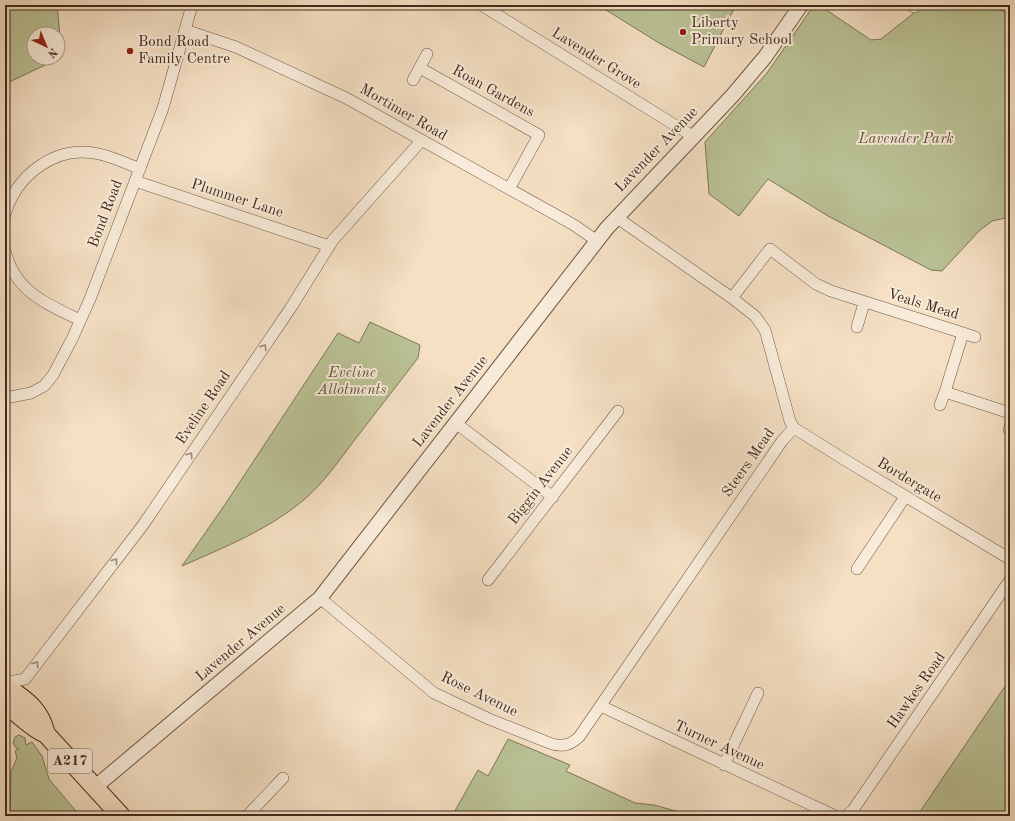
<svg xmlns="http://www.w3.org/2000/svg" width="1015" height="821" viewBox="0 0 1015 821" font-family="'Old Standard TT',serif">
  <rect width="100%" height="100%" fill="#f5e0c4"/>
  <filter id="stains"><feTurbulence type="fractalNoise" baseFrequency=".005" numOctaves="4"/><feColorMatrix values="0 0 0 0 .2 0 0 0 0 .09 0 0 0 0 .02 0 0 0 .5 -.17"/></filter>
  <radialGradient id="worn" r=".72"><stop offset=".6" stop-color="#630" stop-opacity="0"/><stop offset="1" stop-color="#630" stop-opacity=".3"/></radialGradient>
  <path fill="#bac295" stroke="#7e7658" fill-rule="evenodd" d="M 5,5 L 57,5 L 62,57 L 5,84 ZM 34,34 L 58,34 L 58,58 L 34,58 Z
    M 598,5 L 736,5 L 704,67 L 659,43 Z
    M 814,5 L 819,5 L 871,40 L 881,39 L 924,5 L 990,5 L 1010,15 L 1010,217 L 992,221 L 979,231 L 942,271 L 931,270 L 828,216 L 768,179 L 739,216 L 709,194 L 705,142 L 767,73 Z
    M 370,322 L 420,345 L 418,358 C 396,386 375,414 353,442 C 339,461 324,482 306,498 C 270,529 225,547 182,566 L 224,506 L 338,333 L 359,343 Z
    M 1010,679 L 1010,816 L 917,816 Z
    M 19,735 L 25,738 L 26,745 L 32,742 L 42,756 L 49,779 L 80,816 L 10,816 L 11,772 L 17,758 L 15,751 L 19,749 L 16,748 L 13,743 L 15,737 Z
    M 508,739 L 570,765 L 566,771 L 635,803 L 654,805 L 694,816 L 452,816 L 478,770 L 488,776 Z"/>
  <g fill="none" stroke-linecap="round" stroke-linejoin="round">
    <defs>
      <path id="minor" d="M 911,5 L 914,7
        M 483,6 L 694,137
        M 185,30 L 236,47 L 346,98 L 574,225 L 597,241
        M 420,68 L 539,135 L 509,189
        M 413,80 L 427,54
        M 135,181 L 329,246
        M 5,215 C 16,175 56,144 99,154 C 113,157 126,163 140,169
        M 5,250 C 14,291 45,303 80,320
        M 732,298 L 770,249 L 816,284 L 831,291 L 963,333 L 945,392 L 1010,413
        M 857,327 L 864,303
        M 963,333 L 975,337
        M 5,398 L 31,393 L 44,386 L 53,375 L 72,339 L 90,299 L 163,108 L 192,5
        M 940,405 L 945,392
        M 457,424 L 553,497
        M 794,428 L 845,460 L 1010,559
        M 1009,430 L 1010,426
        M 857,569 L 905,497
        M 488,580 L 618,411
        M 320,598 L 434,693 L 489,719 L 552,744 C 563,747 570,745 579,737 L 782,441 L 794,428 L 790,421 L 765,330 L 755,316 L 732,298 L 616,217
        M 5,683 L 25,679 L 32,670 L 143,525 L 290,309 L 333,240 L 421,141
        M 601,706 L 835,816
        M 724,765 L 758,693
        M 247,816 L 283,778
        M 846,816 L 853,810 L 1010,580"/>
      <path id="tertiary" d="M 94,788 L 320,598 L 607,228 L 733,95 L 765,57 L 801,5"/>
      <path id="primary" d="M 5,686 C 26,700 40,709 46,734 L 121,816
        M 5,704 C 21,715 28,726 46,734"/>
    </defs>
    <use href="#minor" stroke="#6f5845" stroke-width="12"/>
    <use href="#tertiary" stroke="#6f5845" stroke-width="16"/>
    <use href="#primary" stroke="#422a1b" stroke-width="20"/>
    <use href="#minor" stroke="#f8ebd9" stroke-width="11"/>
    <use href="#tertiary" stroke="#f8ebd9" stroke-width="14"/>
    <use href="#primary" stroke="#f5e0c4" stroke-width="18"/>
  </g>
  <defs><path id="oneway-chevron" d="M-2-3.5L2.5 0L-2 3.5" fill="none" stroke-width="1.6" stroke-linecap="round" stroke-linejoin="round"/></defs>
  <g stroke="#9d8a7a">
    <use href="#oneway-chevron" transform="translate(264 347) rotate(-55)"/>
    <use href="#oneway-chevron" transform="translate(190 455) rotate(-56)"/>
    <use href="#oneway-chevron" transform="translate(115 561) rotate(-52)"/>
    <use href="#oneway-chevron" transform="translate(36 664) rotate(-54)"/>
  </g>
  <g fill="#8f2418" stroke="#f8ebd9" stroke-width="1.5">
    <circle cx="683" cy="32" r="4"/>
    <circle cx="130" cy="51" r="4"/>
  </g>
  <g text-anchor="middle" dominant-baseline="central" stroke-width="4" stroke-linejoin="round" paint-order="stroke">
    <rect fill="#f8ebd9" stroke="#796454" stroke-width="1" x="48" y="749" width="44" height="24" rx="3"/>
    <g font-size="14" font-weight="bold" fill="#422a1b">
      <text x="70" y="761">A217</text>
    </g>
    <g font-size="15" fill="#422a1b" stroke="#f8ebd9" text-anchor="start">
      <text x="691" y="23">Liberty<tspan x="691" dy="17">Primary School</tspan></text>
      <text x="138" y="42">Bond Road<tspan x="138" dy="17">Family Centre</tspan></text>
    </g>
    <g font-size="15" fill="#422a1b" stroke="#f8ebd9">
      <text transform="translate(596 59) rotate(32)">Lavender Grove</text>
      <text transform="translate(493 92) rotate(29)">Roan Gardens</text>
      <text transform="translate(403 113) rotate(30)">Mortimer Road</text>
      <text transform="translate(657 150) rotate(-46)">Lavender Avenue</text>
      <text transform="translate(237 199) rotate(18)">Plummer Lane</text>
      <text transform="translate(106 214) rotate(-69)">Bond Road</text>
      <text transform="translate(923 305) rotate(17)">Veals Mead</text>
      <text transform="translate(451 402) rotate(-52)">Lavender Avenue</text>
      <text transform="translate(204 408) rotate(-56)">Eveline Road</text>
      <text transform="translate(749 463) rotate(-55)">Steers Mead</text>
      <text transform="translate(909 481) rotate(31)">Bordergate</text>
      <text transform="translate(541 486) rotate(-52)">Biggin Avenue</text>
      <text transform="translate(241 643) rotate(-40)">Lavender Avenue</text>
      <text transform="translate(917 691) rotate(-55)">Hawkes Road</text>
      <text transform="translate(479 695) rotate(26)">Rose Avenue</text>
      <text transform="translate(719 746) rotate(25)">Turner Avenue</text>
    </g>
    <g font-size="15" font-style="italic" fill="#60503a" stroke="#f8ebd9">
      <text x="906" y="139">Lavender Park</text>
      <text x="352" y="373">Eveline<tspan x="352" dy="17">Allotments</tspan></text>
    </g>
  </g>
  <rect width="1015" height="821" fill="none" stroke="#f5e0c4" stroke-width="20"/>
  <rect x="6" y="6" width="1003" height="809" fill="none" stroke="#422a1b" stroke-width="2"/>
  <rect x="10" y="10" width="995" height="801" fill="none" stroke="#422a1b"/>
  <g transform="translate(46 46) rotate(136)"><circle r="19" fill="#f8ebd9" stroke="#af9e8d"/>
  <path d="M0-3L7 15L0 10L-7 15Z" fill="#8f2418"/>
  <text y="-6" font-size="11" font-weight="bold" text-anchor="middle" fill="#422a1b">N</text>
  </g>
  <rect width="100%" height="100%" filter="url(#stains)"/>
  <rect width="100%" height="100%" fill="url(#worn)"/>
</svg>
